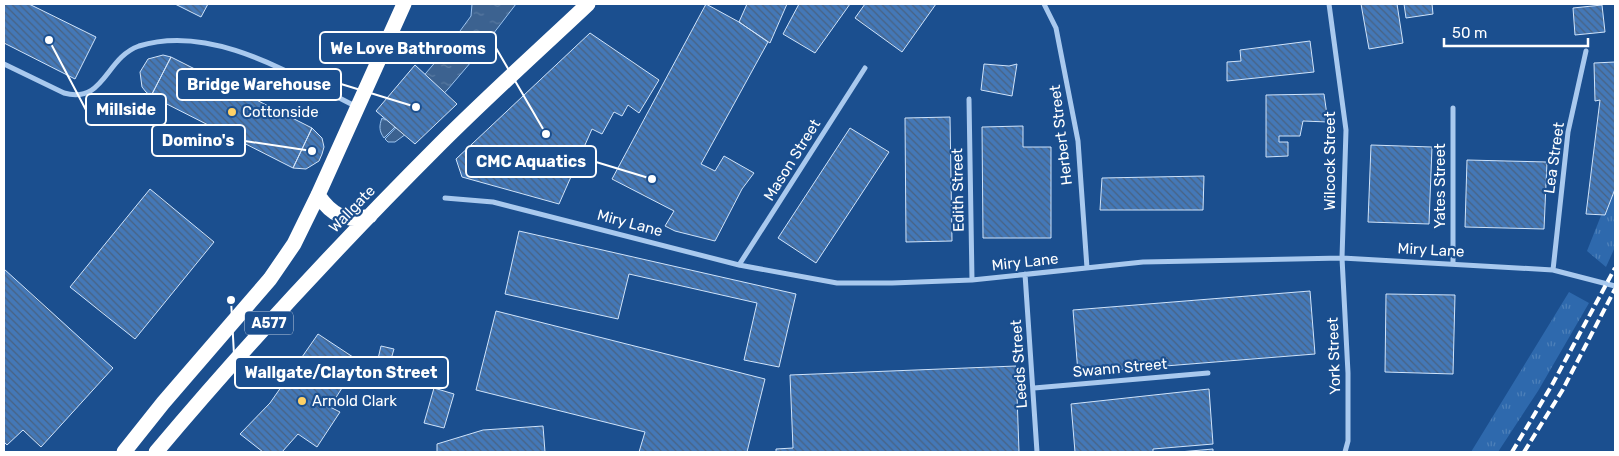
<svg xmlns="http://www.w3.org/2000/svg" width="1619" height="456" viewBox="0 0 1619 456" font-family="Rubik,sans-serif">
  <defs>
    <pattern id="grass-tufts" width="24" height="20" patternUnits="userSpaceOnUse" patternTransform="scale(1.25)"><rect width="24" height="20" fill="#2e69ad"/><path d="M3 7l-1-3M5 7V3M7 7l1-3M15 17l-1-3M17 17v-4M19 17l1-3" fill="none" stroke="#4d80b9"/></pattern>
    <pattern id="water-ripples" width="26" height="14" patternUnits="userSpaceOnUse" patternTransform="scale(1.25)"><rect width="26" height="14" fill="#3c6290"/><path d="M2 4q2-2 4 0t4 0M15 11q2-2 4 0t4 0" fill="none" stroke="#597aa1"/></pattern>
    <pattern id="building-back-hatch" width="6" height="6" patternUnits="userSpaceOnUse" patternTransform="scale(1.25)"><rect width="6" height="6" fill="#4478b7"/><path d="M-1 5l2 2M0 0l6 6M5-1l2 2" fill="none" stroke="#486282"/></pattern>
  </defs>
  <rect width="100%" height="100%" fill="#1b4f8f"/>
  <path fill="url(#grass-tufts)" d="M 1615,180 L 1615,247 L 1606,267 L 1587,251 Z
    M 1569,292 L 1589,303 L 1538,391 L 1498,452 L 1471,452 Z"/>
  <path fill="url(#water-ripples)" stroke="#9cc4f0" d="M 472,4 L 516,4 L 477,55 L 448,89 L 406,134 L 395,142 L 388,142 L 385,139 L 437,85 L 384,138 C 379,131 379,126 382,118 L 386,120 L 449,46 L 471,16 Z"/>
  <path fill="url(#building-back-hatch)" stroke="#cfe3fa" d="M 4,4 L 29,4 L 96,37 L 75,79 L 4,43 Z
    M 175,4 L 208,4 L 201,17 Z
    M 706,4 L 739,22 L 768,42 L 701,164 L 715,171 L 724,156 L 754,173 L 742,189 L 715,241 L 675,231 L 665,226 L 674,211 L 612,179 Z
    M 747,4 L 787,4 L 770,43 L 739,22 Z
    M 799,4 L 850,4 L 815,53 L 783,34 Z
    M 865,4 L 936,4 L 902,52 L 855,18 Z
    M 1361,4 L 1397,4 L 1403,43 L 1369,49 Z
    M 1404,4 L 1432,4 L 1433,14 L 1406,18 Z
    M 1602,5 L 1605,32 L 1575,35 L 1573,8 Z
    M 590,33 L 659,80 L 639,113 L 628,105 L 622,116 L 614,112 L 602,134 L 592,129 L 559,204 L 462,177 L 456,159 Z
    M 1310,41 L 1314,72 L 1227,81 L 1227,62 L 1241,61 L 1240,50 Z
    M 163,55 L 171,57 L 151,96 L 146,92 L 142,87 L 140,72 L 148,59 Z
    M 171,57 L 312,128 L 293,168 L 151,96 Z
    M 1615,62 L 1615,189 L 1605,215 L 1586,214 L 1600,100 L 1595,101 L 1594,63 Z
    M 984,64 L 1009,66 L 1017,64 L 1012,96 L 981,90 Z
    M 415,65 L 457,104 L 415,144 L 376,111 Z
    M 1324,94 L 1328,122 L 1303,121 L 1300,136 L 1279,136 L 1279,142 L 1288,142 L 1288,156 L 1266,157 L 1266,95 Z
    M 950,117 L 952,241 L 906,242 L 905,118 Z
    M 1023,126 L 1023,147 L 1051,147 L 1051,238 L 983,238 L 982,127 Z
    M 312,128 L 322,138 L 324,147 L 322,154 L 319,161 L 306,169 L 293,168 Z
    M 850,128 L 889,152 L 816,263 L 778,238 Z
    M 1371,145 L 1432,147 L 1429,224 L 1368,222 Z
    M 1467,160 L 1547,162 L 1544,229 L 1465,227 Z
    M 1204,176 L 1203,210 L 1100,210 L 1102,178 Z
    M 150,189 L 214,242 L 135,339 L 70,287 Z
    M 519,231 L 796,294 L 779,367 L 744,360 L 757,303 L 629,274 L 618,319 L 505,294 Z
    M 4,269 L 113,368 L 41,447 L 23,430 L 7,445 L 4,442 Z
    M 1310,291 L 1315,354 L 1078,373 L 1073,310 Z
    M 1386,294 L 1455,295 L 1453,374 L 1385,372 Z
    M 496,311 L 765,379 L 747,452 L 639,452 L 645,432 L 476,390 Z
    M 318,334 L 359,361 L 330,407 L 340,412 L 317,447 L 298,434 L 282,452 L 263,452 L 240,434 L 270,403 Z
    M 381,346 L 394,349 L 389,366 L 377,363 Z
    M 1016,366 L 1019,452 L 776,452 L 776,449 L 793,448 L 790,375 Z
    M 434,388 L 454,394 L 444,428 L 424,423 Z
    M 1209,389 L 1213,444 L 1153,449 L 1153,452 L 1075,452 L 1071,404 Z
    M 543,426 L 545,452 L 437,452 L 437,444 L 483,430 Z
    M 1213,449 L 1213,452 L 1179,452 Z"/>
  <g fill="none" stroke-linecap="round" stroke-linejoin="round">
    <path stroke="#a9c9ee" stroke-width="5" d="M 1044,4 L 1056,28 L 1078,141 L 1087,268
      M 1329,4 L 1346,130 L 1342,258 L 1348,373 L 1348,441 L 1345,452
      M 4,64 L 64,93 C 105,104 105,58 139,46 C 213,23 294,76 357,107
      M 969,99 L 972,280
      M 1453,108 L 1453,264
      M 445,198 L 493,202 L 739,265 L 837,283 L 892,283 L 972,280 L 1143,262 L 1342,258 L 1553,270 L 1615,286
      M 739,265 L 865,68
      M 1553,270 L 1568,132 L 1586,51
      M 1025,274 L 1037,452
      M 1034,388 L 1208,373"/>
    <path stroke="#fff" stroke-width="15" d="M 318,195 C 332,216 346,222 370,216
      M 124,452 L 163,403 L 270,279 L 294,244 L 318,195 L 404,4
      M 156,452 C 246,345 341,243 440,144 C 488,96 538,51 588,4"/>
    <path stroke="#fff" stroke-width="4" stroke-dasharray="9 4" stroke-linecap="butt" d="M 1512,452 L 1552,385 L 1615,268
      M 1524,452 L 1562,391 L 1615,289"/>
  </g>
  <g fill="#ffd166" stroke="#1b4f8f" stroke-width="2">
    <circle cx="232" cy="112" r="5"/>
    <circle cx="302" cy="401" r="5"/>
  </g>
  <g text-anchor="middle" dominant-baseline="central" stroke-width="4.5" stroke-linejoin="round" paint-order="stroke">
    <rect fill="#1b4f8f" stroke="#bbcadd" stroke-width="1" x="245" y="311.5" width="48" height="23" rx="4"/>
    <g font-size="14" font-weight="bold" fill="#fff">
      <text x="269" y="323">A577</text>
    </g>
    <g font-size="15" fill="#fff" stroke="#1b4f8f" text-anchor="start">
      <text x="242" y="112">Cottonside</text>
      <text x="312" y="401">Arnold Clark</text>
    </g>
    <g font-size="15" fill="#fff" stroke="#1b4f8f">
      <text transform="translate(1061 135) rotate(-97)">Herbert Street</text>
      <text transform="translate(1554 158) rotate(-82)">Lea Street</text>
      <text transform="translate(792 160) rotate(-58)">Mason Street</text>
      <text transform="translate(1330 161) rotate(-90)">Wilcock Street</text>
      <text transform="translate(1440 186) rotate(-90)">Yates Street</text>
      <text transform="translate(958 190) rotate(-91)">Edith Street</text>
      <text transform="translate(352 209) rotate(-46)">Wallgate</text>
      <text transform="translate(630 223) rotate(15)">Miry Lane</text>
      <text transform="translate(1431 250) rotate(3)">Miry Lane</text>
      <text transform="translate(1025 262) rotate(-6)">Miry Lane</text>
      <text transform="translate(1334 356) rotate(-92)">York Street</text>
      <text transform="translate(1019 364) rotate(-94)">Leeds Street</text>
      <text transform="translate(1120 368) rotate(-5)">Swann Street</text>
    </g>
  </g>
  <path fill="none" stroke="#fff" stroke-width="2" d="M546 134L496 48M416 107L341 84M49 40L86 110M312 151L245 141M652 179L596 162M231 300L235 373"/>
  <g fill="#fff" stroke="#1b4f8f" stroke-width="2">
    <circle cx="546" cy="134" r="5"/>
    <circle cx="416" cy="107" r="5"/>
    <circle cx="49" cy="40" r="5"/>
    <circle cx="312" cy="151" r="5"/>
    <circle cx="652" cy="179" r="5"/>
    <circle cx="231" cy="300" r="5"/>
  </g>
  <g fill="#1b4f8f" stroke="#fff" stroke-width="2">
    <rect x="320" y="32" width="176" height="31" rx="5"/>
    <rect x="177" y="69" width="164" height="31" rx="5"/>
    <rect x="86" y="94" width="80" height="31" rx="5"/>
    <rect x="152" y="125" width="93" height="31" rx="5"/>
    <rect x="466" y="146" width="130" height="31" rx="5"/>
    <rect x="235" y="357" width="213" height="31" rx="5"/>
  </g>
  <g font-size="16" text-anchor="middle" font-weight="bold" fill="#fff">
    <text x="408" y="54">We Love Bathrooms</text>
    <text x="259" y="90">Bridge Warehouse</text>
    <text x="126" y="115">Millside</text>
    <text x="198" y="146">Domino's</text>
    <text x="531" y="167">CMC Aquatics</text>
    <text x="341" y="378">Wallgate/Clayton Street</text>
  </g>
  <rect width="1619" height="456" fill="none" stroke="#ffffff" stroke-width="10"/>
  <path d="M1444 38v8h144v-8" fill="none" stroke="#ffffff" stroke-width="2.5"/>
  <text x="1452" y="38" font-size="15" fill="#ffffff" stroke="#1b4f8f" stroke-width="4" paint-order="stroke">50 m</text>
</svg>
